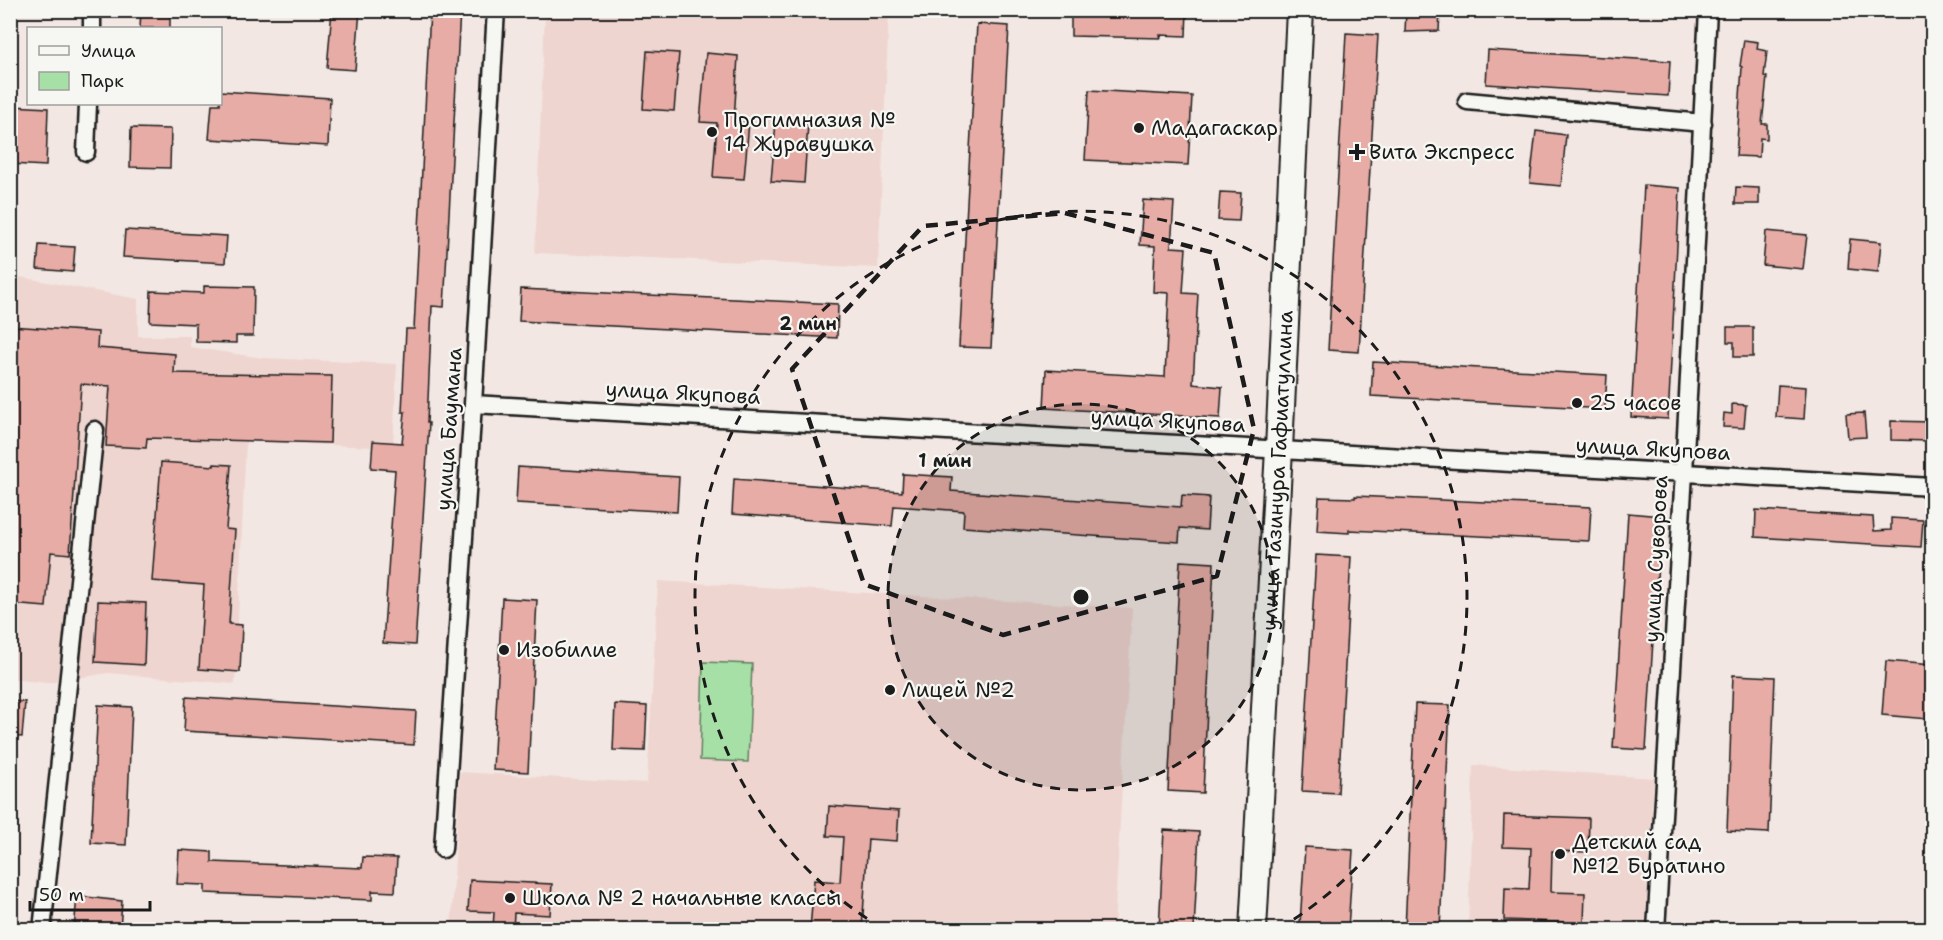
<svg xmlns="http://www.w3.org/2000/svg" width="1943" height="940" viewBox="0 0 1943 940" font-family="'Shantell Sans',sans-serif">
  <rect width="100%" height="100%" fill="#f3e7e3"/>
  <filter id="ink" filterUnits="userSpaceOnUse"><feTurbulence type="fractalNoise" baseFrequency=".0167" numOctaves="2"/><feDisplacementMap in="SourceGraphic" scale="12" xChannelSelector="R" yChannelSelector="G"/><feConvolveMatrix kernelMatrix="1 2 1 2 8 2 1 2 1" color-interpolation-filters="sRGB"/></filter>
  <g filter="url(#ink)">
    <path fill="#efd5d0" d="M 545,11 L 889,11 L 878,268 L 535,253 Z
      M 10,275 L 138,299 L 138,336 L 190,336 L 190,347 L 263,358 L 397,364 L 393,448 L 246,441 L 235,684 L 108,673 L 47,683 L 11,679 Z
      M 658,581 L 1132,608 L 1114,929 L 451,930 L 460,772 L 647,783 Z
      M 1473,765 L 1654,778 L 1645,929 L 1468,930 Z"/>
    <path fill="#a6e0a6" stroke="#617e61" stroke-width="1.5" d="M 703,662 L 752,664 L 748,762 L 700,760 Z"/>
    <path fill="#e6aca5" stroke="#1c1c1c" stroke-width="1.5" d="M 141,10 L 170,10 L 170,28 L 140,28 Z
      M 332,10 L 360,10 L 355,70 L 327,68 Z
      M 430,10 L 460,10 L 444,307 L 432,306 L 427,423 L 429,423 L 415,645 L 383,643 L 395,470 L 371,468 L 373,441 L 402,443 L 405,412 L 402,412 L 406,329 L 414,329 Z
      M 1071,10 L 1187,10 L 1186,36 L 1160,35 L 1161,38 L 1071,36 Z
      M 1406,10 L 1440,10 L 1439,31 L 1405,32 Z
      M 977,24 L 1009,26 L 991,348 L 959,347 Z
      M 1346,33 L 1378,35 L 1359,352 L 1328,350 Z
      M 1744,40 L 1758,42 L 1757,49 L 1767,51 L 1764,76 L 1767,77 L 1762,124 L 1767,124 L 1767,139 L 1760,138 L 1759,157 L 1736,156 L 1742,67 L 1740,66 Z
      M 1488,50 L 1670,61 L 1668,96 L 1486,84 Z
      M 647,51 L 679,53 L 674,111 L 643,109 Z
      M 706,53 L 738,56 L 734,121 L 749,122 L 744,179 L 713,177 L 717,123 L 700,122 Z
      M 1089,90 L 1192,96 L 1188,165 L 1085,160 Z
      M 220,91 L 330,98 L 328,146 L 209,139 L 212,104 L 220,104 Z
      M 12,106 L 48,108 L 46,166 L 10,164 Z
      M 776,122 L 808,124 L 804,183 L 771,181 Z
      M 131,128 L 171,129 L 170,168 L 130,167 Z
      M 1536,131 L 1566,135 L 1561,186 L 1530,183 Z
      M 1644,185 L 1680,188 L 1668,419 L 1631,417 Z
      M 1736,187 L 1759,188 L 1759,204 L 1735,204 Z
      M 1220,192 L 1241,193 L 1239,221 L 1218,220 Z
      M 1143,200 L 1174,202 L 1171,247 L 1186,248 L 1183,293 L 1198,294 L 1193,384 L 1222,387 L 1220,418 L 1044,408 L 1046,370 L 1165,377 L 1169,293 L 1153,292 L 1155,246 L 1140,245 Z
      M 125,230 L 227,236 L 225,263 L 123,257 Z
      M 1766,231 L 1807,235 L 1803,269 L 1763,265 Z
      M 1850,239 L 1881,242 L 1878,272 L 1848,269 Z
      M 39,245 L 75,247 L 73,272 L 37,269 Z
      M 204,286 L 254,287 L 253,336 L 236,336 L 236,343 L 196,342 L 196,324 L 150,322 L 151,291 L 204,293 Z
      M 521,289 L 838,304 L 837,338 L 519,321 Z
      M 10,326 L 98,332 L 97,348 L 175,354 L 174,373 L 332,376 L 330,443 L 147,438 L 146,448 L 106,446 L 110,386 L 81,384 L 70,554 L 51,552 L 46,607 L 10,604 Z
      M 1727,327 L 1753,327 L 1753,357 L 1734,357 L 1734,342 L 1727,342 Z
      M 1373,362 L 1607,375 L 1605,409 L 1371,396 Z
      M 1778,385 L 1806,387 L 1804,419 L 1776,417 Z
      M 1732,404 L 1746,405 L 1744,428 L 1723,427 L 1724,413 L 1732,414 Z
      M 1864,413 L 1866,437 L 1848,438 L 1846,414 Z
      M 1891,421 L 1932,422 L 1932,441 L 1891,440 Z
      M 161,462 L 214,466 L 214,464 L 231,465 L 226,529 L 235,530 L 229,624 L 242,625 L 240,672 L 199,669 L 204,585 L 152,581 Z
      M 518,467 L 679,477 L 677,512 L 516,503 Z
      M 903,474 L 952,477 L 951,491 L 1181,507 L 1182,495 L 1209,497 L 1207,530 L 1180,528 L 1179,542 L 963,527 L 964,511 L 894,506 L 892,526 L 732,514 L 734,479 L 902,492 Z
      M 1355,496 L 1591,507 L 1589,541 L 1349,530 L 1349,533 L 1317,531 L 1319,497 L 1355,498 Z
      M 1756,510 L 1873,517 L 1874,531 L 1891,530 L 1891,518 L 1923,520 L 1921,547 L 1755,537 Z
      M 1628,513 L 1661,516 L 1646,750 L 1613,748 Z
      M 1316,555 L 1351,557 L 1338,793 L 1302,791 Z
      M 1180,561 L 1214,563 L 1203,793 L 1168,791 Z
      M 502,598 L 537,600 L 528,772 L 493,770 Z
      M 98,601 L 146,603 L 144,665 L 95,662 Z
      M 1886,661 L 1932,665 L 1928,719 L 1882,715 Z
      M 1733,675 L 1775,677 L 1769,833 L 1727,831 Z
      M 186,697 L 416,711 L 414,745 L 184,731 Z
      M 10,701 L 25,702 L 22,737 L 10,736 Z
      M 615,704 L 647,706 L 645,751 L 613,750 Z
      M 1415,704 L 1450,705 L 1440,930 L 1405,930 Z
      M 98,705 L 132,707 L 126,845 L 91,843 Z
      M 829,806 L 899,811 L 897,841 L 868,839 L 862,930 L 810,930 L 814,880 L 840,882 L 843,837 L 827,836 Z
      M 1504,815 L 1589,818 L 1588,852 L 1552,851 L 1551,892 L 1585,893 L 1584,923 L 1504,920 L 1505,888 L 1529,889 L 1531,848 L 1503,847 Z
      M 1164,830 L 1199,832 L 1194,930 L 1159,930 Z
      M 1305,847 L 1353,850 L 1348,930 L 1316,930 L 1317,925 L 1300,924 Z
      M 179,850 L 212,852 L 212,862 L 362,868 L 363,857 L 397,858 L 395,892 L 372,891 L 372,900 L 205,893 L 205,885 L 177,884 Z
      M 470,880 L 552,884 L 550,915 L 514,913 L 513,930 L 493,930 L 494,912 L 468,911 Z
      M 77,896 L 122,901 L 120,930 L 74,930 Z"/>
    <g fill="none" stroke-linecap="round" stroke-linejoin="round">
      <defs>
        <path id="minor" d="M 92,28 L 92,10
          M 1467,101 L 1703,123
          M 86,152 L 88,104
          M 473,404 L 1932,487
          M 443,849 L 473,404 L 496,10
          M 42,930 L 95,430
          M 1656,930 L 1684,473 L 1708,10"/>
        <g id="primary">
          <path id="s1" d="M 1253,930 L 1279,449 L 1300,10"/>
        </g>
      </defs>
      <use href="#minor" stroke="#1c1c1c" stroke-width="21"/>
      <use href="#primary" stroke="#1c1c1c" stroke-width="30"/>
      <use href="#minor" stroke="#f6f6f2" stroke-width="16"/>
      <use href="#primary" stroke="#f6f6f2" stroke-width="26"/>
    </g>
  </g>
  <path fill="none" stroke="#1c1c1c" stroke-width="4.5" stroke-dasharray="12 8" stroke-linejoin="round" d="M 1065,213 L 1214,253 L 1254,429 L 1217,576 L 1003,635 L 864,584 L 792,369 L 923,226 Z"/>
  <circle cx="1081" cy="597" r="193" fill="#1c1c1c" fill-opacity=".12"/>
  <g fill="none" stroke="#1c1c1c" stroke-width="3" stroke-dasharray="10 8">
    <circle cx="1081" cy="597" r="193"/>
    <path d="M882 928A386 386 0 1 1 1280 928"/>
  </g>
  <g fill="#1c1c1c" stroke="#f6f6f2" stroke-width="2">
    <circle cx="1139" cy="128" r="6"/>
    <circle cx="712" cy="132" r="6"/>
    <path d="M1354 143h6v6h6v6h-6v6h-6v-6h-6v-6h6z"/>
    <circle cx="1577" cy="403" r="6"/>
    <circle cx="504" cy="650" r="6"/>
    <circle cx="890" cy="690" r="6"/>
    <circle cx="1560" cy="854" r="6"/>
    <circle cx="510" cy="898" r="6"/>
  </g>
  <g text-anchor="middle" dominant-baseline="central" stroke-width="4.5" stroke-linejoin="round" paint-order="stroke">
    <g font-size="21" fill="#1c1c1c" stroke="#f6f6f2" text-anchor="start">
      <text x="724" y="120">Прогимназия №<tspan x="724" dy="24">14 Журавушка</tspan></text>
      <text x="1151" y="128">Мадагаскар</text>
      <text x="1369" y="152">Вита Экспресс</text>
      <text x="1589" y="403">25 часов</text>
      <text x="516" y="650">Изобилие</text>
      <text x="902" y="690">Лицей №2</text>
      <text x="1572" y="842">Детский сад<tspan x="1572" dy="24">№12 Буратино</tspan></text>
      <text x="522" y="898">Школа № 2 начальные классы</text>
    </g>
    <g font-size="21" fill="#1c1c1c" stroke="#f6f6f2">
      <text transform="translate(683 393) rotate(3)">улица Якупова</text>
      <text transform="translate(1168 421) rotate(3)">улица Якупова</text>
      <text transform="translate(449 429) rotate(-86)">улица Баумана</text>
      <text transform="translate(1653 449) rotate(3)">улица Якупова</text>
      <text stroke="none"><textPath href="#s1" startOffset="460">улица Газинура Гафиатуллина</textPath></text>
      <text transform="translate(1656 559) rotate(-87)">улица Суворова</text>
    </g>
  </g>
  <circle cx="1081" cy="597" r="9" fill="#1c1c1c" stroke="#f6f6f2" stroke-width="3"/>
  <g font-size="18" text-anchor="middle" font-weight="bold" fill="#1c1c1c" stroke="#f6f6f2" stroke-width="4.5" stroke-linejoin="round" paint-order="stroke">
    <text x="808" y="330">2 мин</text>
    <text x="945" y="467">1 мин</text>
  </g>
  <rect width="1943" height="940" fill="none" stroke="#f6f6f2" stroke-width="36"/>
  <rect x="18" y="18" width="1907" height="904" fill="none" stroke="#1c1c1c" stroke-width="2" filter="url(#ink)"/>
  <rect x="27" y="27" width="195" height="78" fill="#f6f6f2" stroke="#9f9f9c" stroke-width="1.5"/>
  <rect x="39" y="46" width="30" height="9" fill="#f6f6f2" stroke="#9f9f9c" stroke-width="1.5"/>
  <text x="81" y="57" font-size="18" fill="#1c1c1c">Улица</text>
  <rect x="39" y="72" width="30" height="18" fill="#a6e0a6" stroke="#9f9f9c" stroke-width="1.5"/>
  <text x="81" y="87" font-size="18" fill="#1c1c1c">Парк</text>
  <path d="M30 901v9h120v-9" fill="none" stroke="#1c1c1c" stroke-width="3"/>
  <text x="39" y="901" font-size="18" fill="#1c1c1c" stroke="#f6f6f2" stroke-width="4.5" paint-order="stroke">50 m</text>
</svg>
